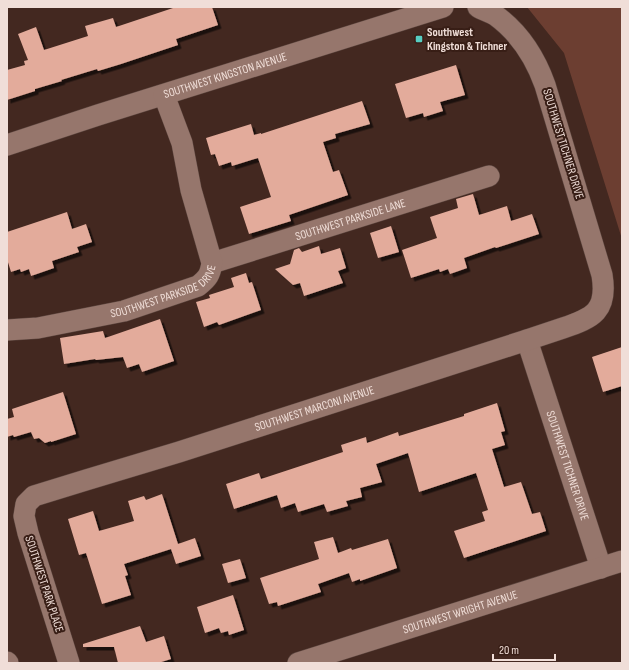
<svg xmlns="http://www.w3.org/2000/svg" width="629" height="670" viewBox="0 0 629 670" font-family="'Sofia Sans Condensed',sans-serif">
  <defs>
    <filter id="shadow"><feDropShadow dx="3.5" dy="3.5" stdDeviation="0" flood-color="#0009"/></filter>
  </defs>
  <rect width="100%" height="100%" fill="#432820"/>
  <path fill="#6c3e31" d="M 527,7 L 622,7 L 622,239 L 564,53 Z"/>
  <path fill="#e3ab9b" filter="url(#shadow)" d="M 176,7 L 212,7 L 218,25 L 176,39 L 178,45 L 121,64 L 98,71 L 97,69 L 61,80 L 62,81 L 35,89 L 35,91 L 7,100 L 7,70 L 25,65 L 24,61 L 28,60 L 18,34 L 36,27 L 44,50 L 88,36 L 85,26 L 113,18 L 116,27 Z
    M 456,65 L 465,95 L 440,102 L 443,111 L 424,117 L 423,113 L 406,118 L 395,84 Z
    M 362,101 L 370,124 L 335,134 L 336,138 L 323,142 L 333,172 L 339,170 L 348,195 L 289,215 L 291,221 L 249,234 L 240,207 L 271,197 L 258,158 L 232,166 L 231,162 L 219,166 L 215,154 L 211,155 L 206,138 L 251,124 L 254,135 L 261,133 L 261,134 Z
    M 473,194 L 479,215 L 507,206 L 511,221 L 532,214 L 539,234 L 496,248 L 495,247 L 464,258 L 467,268 L 450,274 L 448,269 L 440,272 L 439,269 L 411,278 L 402,250 L 437,238 L 430,217 L 458,208 L 456,199 Z
    M 67,212 L 72,229 L 86,224 L 92,242 L 77,247 L 79,252 L 52,261 L 54,268 L 31,276 L 29,269 L 21,272 L 20,269 L 11,272 L 7,259 L 7,232 Z
    M 391,226 L 399,252 L 378,258 L 370,233 Z
    M 319,246 L 321,254 L 340,248 L 346,268 L 338,271 L 343,283 L 304,296 L 300,283 L 293,285 L 275,269 L 290,264 L 294,250 L 299,248 L 302,252 Z
    M 246,273 L 249,283 L 252,282 L 261,310 L 219,325 L 217,322 L 204,327 L 196,302 L 210,298 L 209,295 L 234,287 L 231,278 Z
    M 160,319 L 174,361 L 142,372 L 139,364 L 127,368 L 123,357 L 96,360 L 95,359 L 64,364 L 60,338 L 103,331 L 105,338 Z
    M 622,347 L 622,386 L 603,392 L 592,357 Z
    M 63,392 L 76,434 L 51,442 L 51,441 L 45,443 L 39,438 L 34,439 L 31,432 L 14,437 L 13,435 L 7,437 L 7,419 L 14,417 L 12,409 Z
    M 497,403 L 505,431 L 501,432 L 505,445 L 492,449 L 504,487 L 521,482 L 532,514 L 540,512 L 546,531 L 464,558 L 454,531 L 485,521 L 482,512 L 488,510 L 476,473 L 419,492 L 408,453 L 376,464 L 382,482 L 360,488 L 362,497 L 346,501 L 348,506 L 327,512 L 324,504 L 298,512 L 295,503 L 281,508 L 277,495 L 234,509 L 226,484 L 259,473 L 261,479 L 343,452 L 341,445 L 366,437 L 367,443 L 398,432 L 399,436 L 464,416 L 464,414 Z
    M 162,494 L 178,544 L 195,538 L 201,556 L 176,564 L 171,549 L 124,564 L 128,575 L 125,576 L 131,595 L 102,604 L 86,553 L 79,555 L 68,519 L 93,511 L 99,531 L 134,521 L 128,501 L 144,496 L 146,500 Z
    M 333,537 L 338,553 L 351,548 L 352,550 L 388,539 L 397,568 L 360,581 L 360,579 L 352,582 L 349,573 L 318,584 L 321,592 L 278,606 L 277,602 L 269,604 L 260,578 L 319,559 L 314,542 Z
    M 240,559 L 246,578 L 228,583 L 222,564 Z
    M 233,595 L 244,630 L 229,635 L 228,631 L 221,633 L 219,628 L 205,633 L 197,607 Z
    M 140,626 L 146,642 L 164,636 L 171,659 L 158,663 L 118,663 L 114,647 L 83,647 L 83,644 Z"/>
  <g fill="none" stroke-linecap="round" stroke-linejoin="round">
    <defs>
      <g id="minor">
        <path id="s1" d="M 7,145 L 98,115 L 443,7"/>
        <path id="s2" d="M 212,263 L 489,176"/>
        <path id="s3" d="M 7,330 L 38,328 L 124,311 L 198,286 C 208,278 210,275 212,263 L 191,190 L 182,143 L 164,95"/>
        <path id="s4" d="M 527,340 L 601,568"/>
        <path d="M 7,662 L 8,663"/>
        <path id="s5" d="M 69,663 L 28,533 L 24,516 L 26,504 L 34,496 L 86,480 L 179,452 L 527,340 C 539,336 551,332 563,328 C 593,318 608,311 602,275 L 545,85 C 535,57 520,33 495,15 C 489,12 483,10 478,7"/>
        <path id="s6" d="M 298,663 L 622,561"/>
      </g>
    </defs>
    <use href="#minor" stroke="#5c463f" stroke-width="22"/>
    <use href="#minor" stroke="#96766c" stroke-width="21"/>
  </g>
  <rect fill="#57cec2" stroke="#381e16" stroke-width="1.5" x="415" y="35" width="8" height="8" rx="2"/>
  <g text-anchor="middle" dominant-baseline="central" stroke-width="4" stroke-linejoin="round" paint-order="stroke">
    <g font-size="12" font-weight="bold" fill="#f0ded8" stroke="#381e16" text-anchor="start">
      <text x="427" y="32">Southwest<tspan x="427" dy="14">Kingston &amp; Tichner</tspan></text>
    </g>
    <g font-size="12" fill="#f0ded8" stroke="#381e16">
      <text stroke="none"><textPath href="#s1" startOffset="229">SOUTHWEST KINGSTON AVENUE</textPath></text>
      <text transform="translate(563 144) rotate(73)">SOUTHWEST TICHNER DRIVE</text>
      <text stroke="none"><textPath href="#s2" startOffset="145">SOUTHWEST PARKSIDE LANE</textPath></text>
      <text stroke="none"><textPath href="#s3" startOffset="164">SOUTHWEST PARKSIDE DRIVE</textPath></text>
      <text stroke="none"><textPath href="#s5" startOffset="471">SOUTHWEST MARCONI AVENUE</textPath></text>
      <text stroke="none"><textPath href="#s4" startOffset="132">SOUTHWEST TICHNER DRIVE</textPath></text>
      <text transform="translate(44 584) rotate(72)">SOUTHWEST PARK PLACE</text>
      <text stroke="none"><textPath href="#s6" startOffset="170">SOUTHWEST WRIGHT AVENUE</textPath></text>
    </g>
  </g>
  <rect width="629" height="670" fill="none" stroke="#f0ded8" stroke-width="16"/>
  <path d="M493 654v6h62v-6" fill="none" stroke="#f0ded8" stroke-width="2"/>
  <text x="499" y="654" font-size="12" fill="#f0ded8" stroke="#381e16" stroke-width="3" paint-order="stroke">20 m</text>
</svg>
